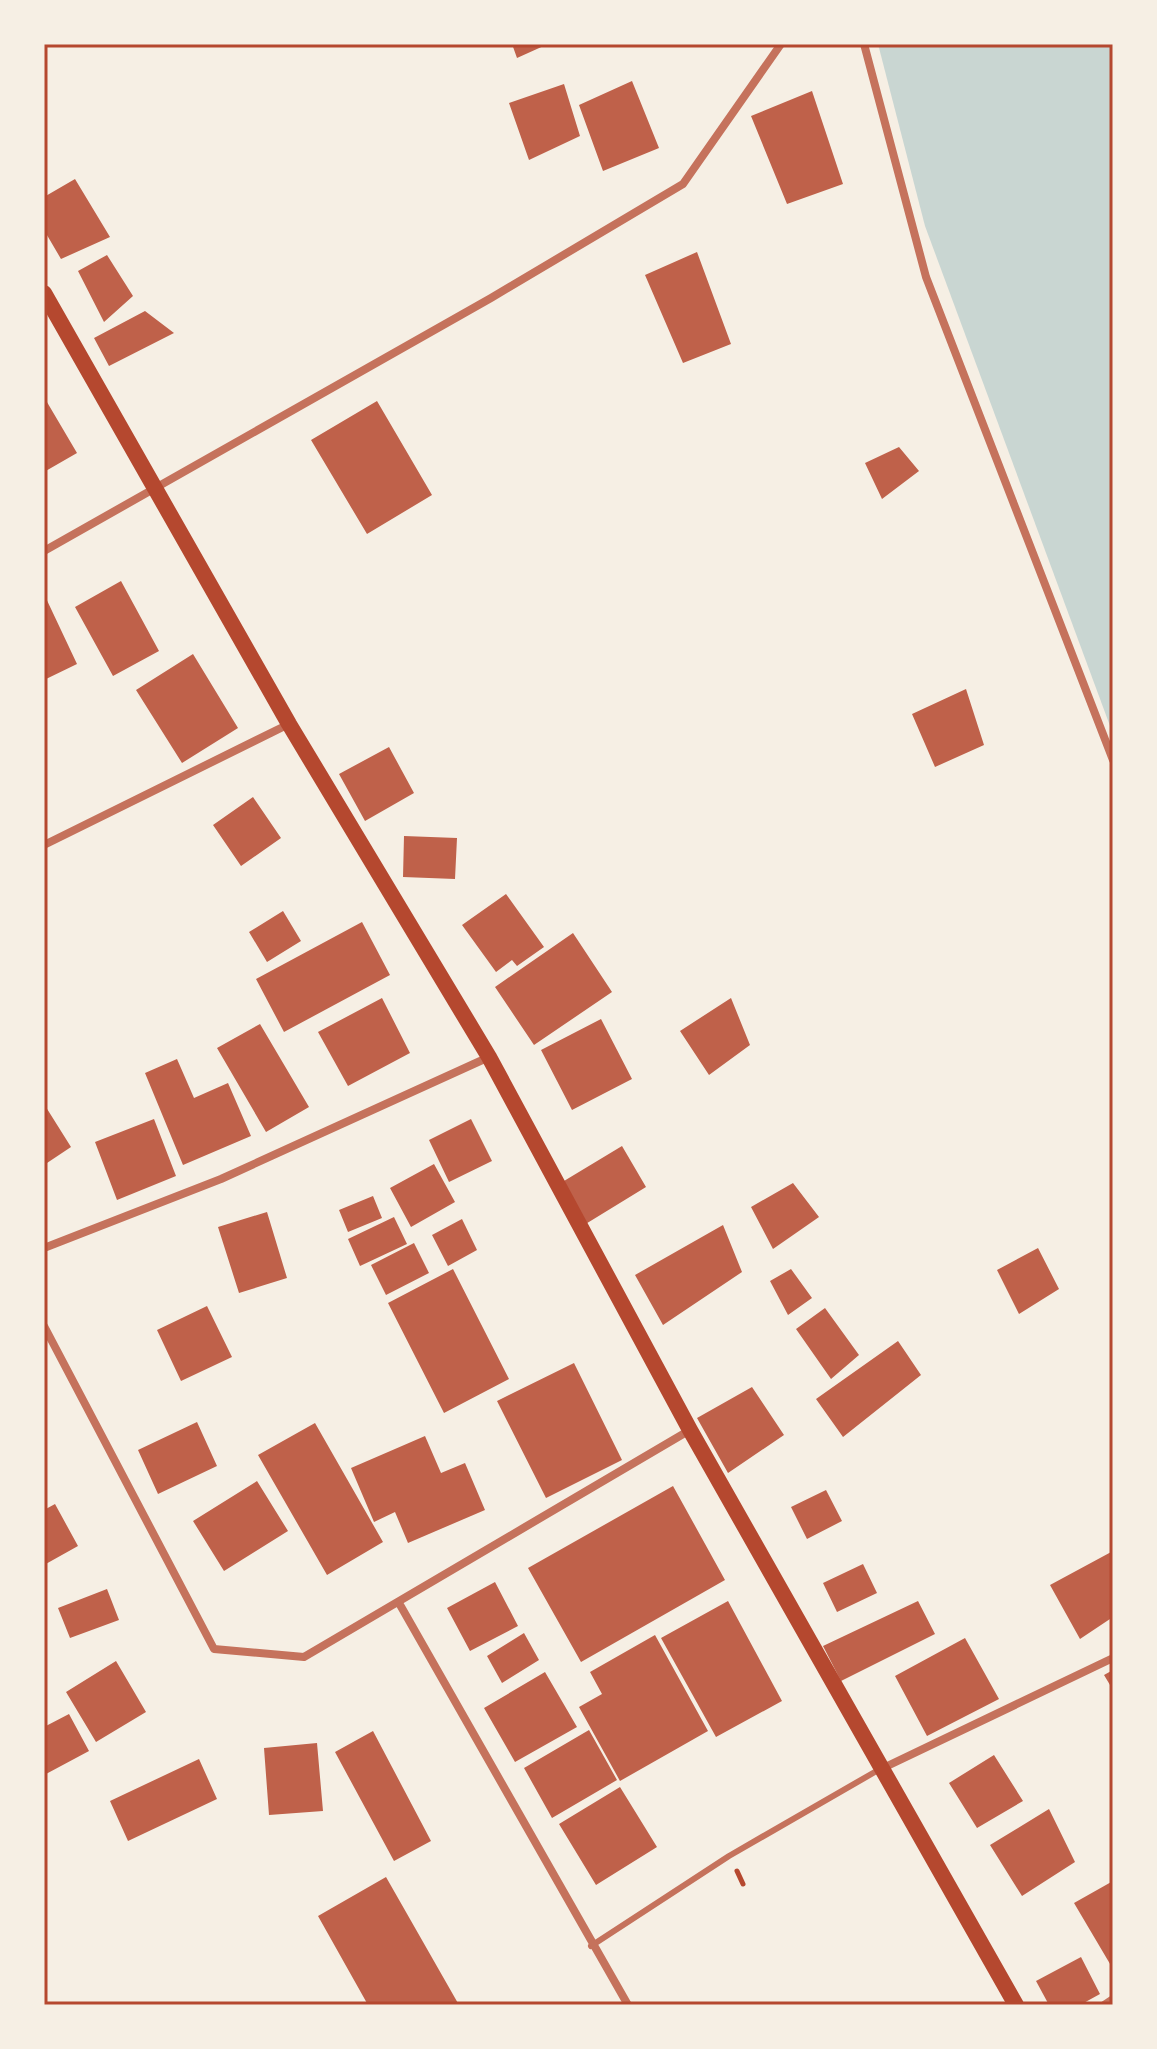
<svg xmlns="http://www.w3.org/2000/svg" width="1157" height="2049" viewBox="0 0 1157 2049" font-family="Lora,serif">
  <rect width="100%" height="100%" fill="#f6efe4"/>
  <path fill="#c9d6d2" d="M 878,44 L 1113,44 L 1113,734 L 925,226 Z"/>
  <path fill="#bf614a" d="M 512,44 L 548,44 L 517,58 Z
    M 632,81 L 659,148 L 603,171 L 579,105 Z
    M 564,84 L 580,136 L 529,160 L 509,103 Z
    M 812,91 L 843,184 L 787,204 L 751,116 Z
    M 75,179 L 110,237 L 61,259 L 44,230 L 44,197 Z
    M 697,252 L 731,344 L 683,363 L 645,275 Z
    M 107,255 L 133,296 L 104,322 L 78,271 Z
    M 145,311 L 174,333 L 109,366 L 94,338 Z
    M 44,397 L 77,453 L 44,472 Z
    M 377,401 L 432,495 L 367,534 L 311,440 Z
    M 899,447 L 919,471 L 882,499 L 865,463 Z
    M 121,581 L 159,651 L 113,676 L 75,607 Z
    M 44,594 L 77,664 L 44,680 Z
    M 193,654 L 238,728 L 182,763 L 136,690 Z
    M 966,689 L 984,745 L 935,767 L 912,714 Z
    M 389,747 L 414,793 L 365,821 L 339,774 Z
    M 253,797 L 281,838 L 241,866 L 213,825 Z
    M 404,836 L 457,838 L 455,879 L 403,877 Z
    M 506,894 L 544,947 L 517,966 L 512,960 L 496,972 L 462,925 Z
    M 283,911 L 301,941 L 267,962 L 249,932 Z
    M 362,922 L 390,975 L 284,1032 L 256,979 Z
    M 573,933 L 612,992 L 534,1045 L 495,987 Z
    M 382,998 L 410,1053 L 348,1086 L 318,1032 Z
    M 731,998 L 750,1045 L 709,1075 L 680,1031 Z
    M 601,1019 L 632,1079 L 572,1110 L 541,1050 Z
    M 260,1024 L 309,1107 L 266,1132 L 217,1048 Z
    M 177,1059 L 194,1098 L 228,1083 L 251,1136 L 183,1165 L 145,1073 Z
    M 44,1104 L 71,1147 L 44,1165 Z
    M 154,1119 L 176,1176 L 117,1200 L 95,1142 Z
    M 471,1119 L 492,1161 L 449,1182 L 429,1140 Z
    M 622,1146 L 646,1187 L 584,1225 L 559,1184 Z
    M 434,1164 L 455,1202 L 411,1227 L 390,1188 Z
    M 793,1183 L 819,1217 L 773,1249 L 751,1207 Z
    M 373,1196 L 382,1218 L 348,1232 L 339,1210 Z
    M 267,1212 L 287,1278 L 239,1293 L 218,1227 Z
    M 394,1217 L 407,1244 L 360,1266 L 348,1239 Z
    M 462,1219 L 477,1250 L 448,1266 L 432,1235 Z
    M 723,1225 L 742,1272 L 663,1325 L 635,1275 Z
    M 414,1243 L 429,1273 L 386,1295 L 371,1265 Z
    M 1038,1248 L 1059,1289 L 1019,1314 L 997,1270 Z
    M 453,1269 L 509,1379 L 444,1413 L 388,1303 Z
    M 791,1269 L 812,1298 L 788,1315 L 770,1281 Z
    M 207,1306 L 232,1357 L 181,1381 L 157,1330 Z
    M 825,1308 L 859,1355 L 831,1379 L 796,1329 Z
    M 898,1341 L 921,1375 L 843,1437 L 816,1399 Z
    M 574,1363 L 622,1460 L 546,1498 L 497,1401 Z
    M 752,1387 L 784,1435 L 728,1473 L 697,1418 Z
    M 197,1422 L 217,1466 L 158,1494 L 138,1450 Z
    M 315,1423 L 383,1542 L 327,1575 L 258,1455 Z
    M 425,1436 L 441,1473 L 465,1463 L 485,1510 L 408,1543 L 395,1512 L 374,1522 L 351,1468 Z
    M 257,1481 L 288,1531 L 224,1571 L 193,1521 Z
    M 673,1486 L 725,1580 L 581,1662 L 528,1568 Z
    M 826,1490 L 842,1521 L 807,1539 L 791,1507 Z
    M 55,1504 L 78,1546 L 44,1565 L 44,1510 Z
    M 1113,1551 L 1113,1617 L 1080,1639 L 1050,1585 Z
    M 863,1564 L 877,1593 L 837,1612 L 823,1583 Z
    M 495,1582 L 518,1626 L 470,1651 L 447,1608 Z
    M 107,1589 L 119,1620 L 70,1638 L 58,1608 Z
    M 728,1601 L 782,1701 L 716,1737 L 661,1638 Z
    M 918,1601 L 935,1634 L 841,1681 L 823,1646 Z
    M 524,1633 L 539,1660 L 502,1683 L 487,1656 Z
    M 655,1635 L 708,1731 L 620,1781 L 579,1707 L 602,1694 L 590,1672 Z
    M 965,1638 L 999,1699 L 927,1736 L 895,1676 Z
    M 116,1661 L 146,1712 L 96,1742 L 66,1692 Z
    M 1113,1670 L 1113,1690 L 1104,1675 Z
    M 545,1672 L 577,1727 L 515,1762 L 484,1708 Z
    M 69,1714 L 89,1751 L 46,1774 L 44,1727 Z
    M 589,1730 L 617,1780 L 552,1818 L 524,1768 Z
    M 373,1731 L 431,1841 L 394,1861 L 335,1752 Z
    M 317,1743 L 323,1811 L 269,1815 L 264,1748 Z
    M 994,1755 L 1023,1801 L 977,1828 L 949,1783 Z
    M 199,1759 L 217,1799 L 128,1841 L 110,1801 Z
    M 620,1787 L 657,1847 L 596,1885 L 559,1824 Z
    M 1049,1809 L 1075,1862 L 1022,1896 L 990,1845 Z
    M 386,1877 L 459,2005 L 368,2005 L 318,1916 Z
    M 1113,1881 L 1113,1969 L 1074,1903 Z
    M 1081,1957 L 1100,1994 L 1080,2005 L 1049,2005 L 1036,1981 Z"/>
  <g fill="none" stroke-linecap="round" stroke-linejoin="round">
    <path stroke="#b5482f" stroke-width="5" d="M 737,1871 L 743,1884"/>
    <path stroke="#c5725c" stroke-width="6" d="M 591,1946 L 729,1856 L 880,1769"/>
    <path stroke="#c5725c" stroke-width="8" d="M 864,44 L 926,277 L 1113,760
      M 44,551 L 491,298 L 683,184 L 781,44
      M 44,845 L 289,724
      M 44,1248 L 221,1179 L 489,1057
      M 44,1326 L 214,1649 L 304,1657 L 690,1430
      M 399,1603 L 628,2005
      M 881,1769 L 1113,1658
      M 1104,2005 L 1113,1999"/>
    <path stroke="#b5482f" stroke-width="16" d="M 44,293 L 289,724 L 489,1057 L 690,1430 L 1016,2005"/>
  </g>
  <rect width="1157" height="2049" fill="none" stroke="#f6efe4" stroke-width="92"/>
  <rect x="46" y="46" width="1065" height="1957" fill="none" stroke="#b5482f" stroke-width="3"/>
</svg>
